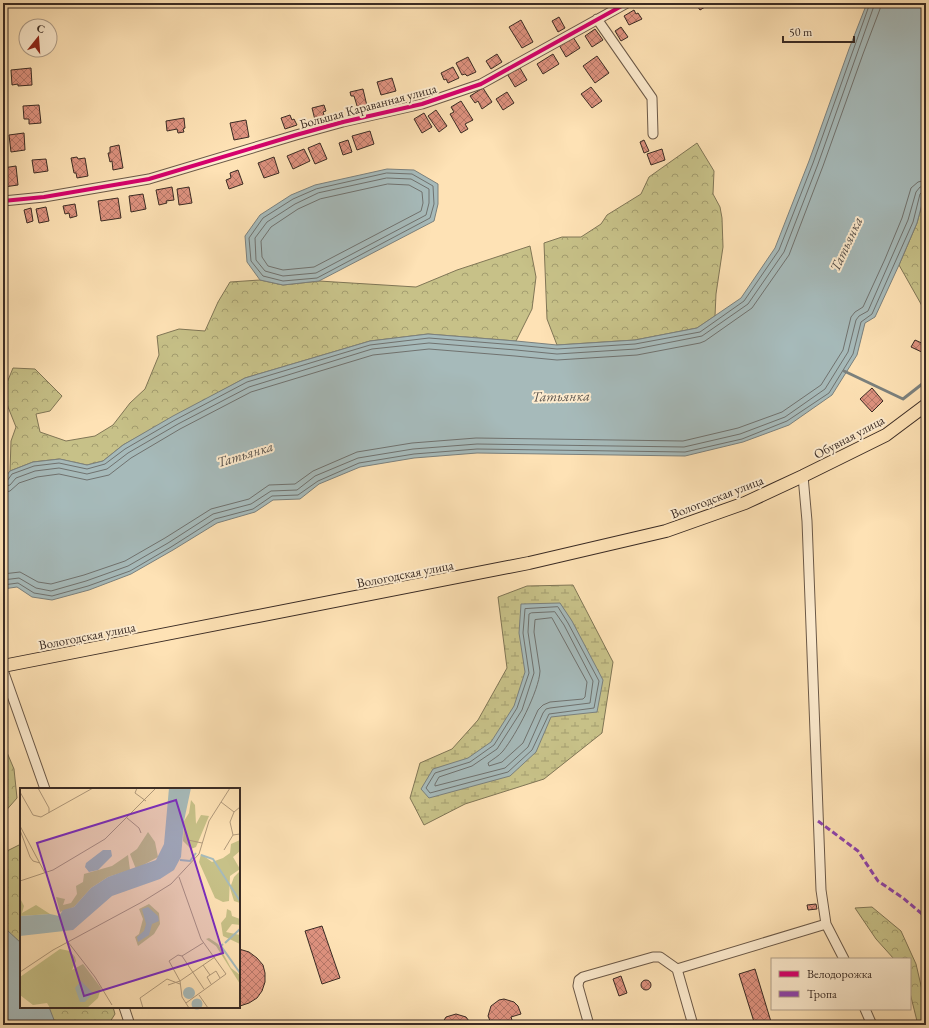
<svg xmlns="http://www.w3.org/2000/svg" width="929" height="1028" viewBox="0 0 929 1028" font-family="'EB Garamond',serif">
	<defs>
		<pattern id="forest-crowns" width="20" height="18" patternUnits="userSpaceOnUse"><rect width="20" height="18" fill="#c7c188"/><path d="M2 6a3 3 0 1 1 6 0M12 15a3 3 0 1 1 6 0" fill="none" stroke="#a39d6f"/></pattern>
		<pattern id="wetland-marsh" width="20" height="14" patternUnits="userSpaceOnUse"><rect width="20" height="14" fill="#c7c188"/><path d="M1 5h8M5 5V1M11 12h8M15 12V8" fill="none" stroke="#a39d6f"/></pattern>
		<pattern id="building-cross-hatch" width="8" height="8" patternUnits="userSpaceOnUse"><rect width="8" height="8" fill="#de927f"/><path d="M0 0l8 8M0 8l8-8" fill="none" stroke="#b57768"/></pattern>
	</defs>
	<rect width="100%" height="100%" fill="#fee2b5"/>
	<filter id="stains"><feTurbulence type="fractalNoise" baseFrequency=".005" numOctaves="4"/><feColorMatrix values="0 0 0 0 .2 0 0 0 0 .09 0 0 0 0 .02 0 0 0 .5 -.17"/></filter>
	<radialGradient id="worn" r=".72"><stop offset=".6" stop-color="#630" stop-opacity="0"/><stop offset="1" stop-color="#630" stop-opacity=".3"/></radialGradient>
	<!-- forest -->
	<path fill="url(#forest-crowns)" stroke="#807656" d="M697 143 714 171 713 194 720 207 722 218 723 247 716 294 715 316 697 328 635 340 557 345 547 319 544 243 562 237H581L601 224 607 215 641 194 649 177Z
		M926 189V317L921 304 899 265 917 223Z
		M530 246 536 277 532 309 516 341 428 334 370 341 245 378 123 445 103 461 87 465 59 459 33 462 10 471 11 441 16 427 8 407 4 390 13 368 35 369 62 396 50 411 36 414 40 432 66 441 95 436 113 425 130 403 145 389 159 355 157 336 179 329 205 331 218 302 230 282 260 280 283 285 319 281 416 287 457 270Z
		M3 743 14 769 17 798 3 814Z
		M21 844V1007H113L115 1014 108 1025H3V853Z
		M872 907 901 931 916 964 926 1007V1025H918L910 993V959H894L876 939 855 908Z"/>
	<!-- wetland -->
	<path fill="url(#wetland-marsh)" stroke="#807656" d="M573 585 613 662 602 733 544 779 465 804 424 825 410 798 420 763 452 749 478 720 507 668 498 597 527 586Z"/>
	<!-- water -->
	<path fill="#a6baba" stroke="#7b817e" d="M867 3H926V189L917 223 899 265 875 317 865 323 857 355 832 395 789 425 743 442 685 456 477 453 414 458 360 467 319 484 300 499 273 500 255 512 217 523 173 550 131 574 89 590 52 600 32 597 17 587 3 589V480L10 471 33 462 60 459 87 465 103 461 123 445 173 416 245 378 370 341 428 334 516 341 557 345 635 340 697 328 741 298 775 248 809 161 849 49Z
		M387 169 414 170 438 184V204L434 221 319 281 283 285 260 280 247 262 245 236 260 215 291 195 315 185Z
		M560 603 572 621 603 680 597 712 551 717 536 752 510 776 429 798 421 789 433 769 468 758 491 742 514 706 525 672 519 633 521 604Z
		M7 930 21 943V1007H49L56 1025H3V932Z"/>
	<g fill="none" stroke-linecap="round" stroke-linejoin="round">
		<!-- shore -->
		<path stroke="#70726f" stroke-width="1" d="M387 173 412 174 433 186 434 204 430 218 317 278 283 281 263 276 251 261 249 238 263 218 293 199 316 189Z
			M387 178 411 179 429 189V203L426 215 316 273 283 276 265 271 256 260 255 238 267 222 295 204 318 193Z
			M388 184 409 185 422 192 423 203 421 211 314 267 283 270 268 266 262 257 261 241 271 227 298 209 320 199Z
			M3 482 7 481 12 474 34 466 59 463 87 469 105 464 125 449 175 420 247 382 370 345 429 338 516 345 557 349 635 344 700 332 744 301 779 250 813 163 870 3
			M3 487 10 485 16 478 35 471 59 468 87 474 107 469 128 453 178 424 249 387 372 349 429 343 516 350 557 354 636 349 702 336 748 304 784 252 818 164 875 3
			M3 493 10 491 19 483 37 477 59 474 87 480 109 475 131 458 180 429 251 392 373 355 429 349 515 356 557 360 637 355 700 343 705 341 752 308 789 255 823 166 863 54 880 9 881 3
			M3 574 20 572 38 582 51 584 84 575 125 561 165 538 211 509 249 499 269 485 295 484 313 471 357 452 412 443 476 438 683 441 738 428 782 412 821 385 843 350 851 317 855 312 863 307 885 259 902 218 911 188 918 182 926 180
			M3 580 19 578 36 588 51 591 86 581 128 566 168 543 213 514 251 504 271 491 297 490 315 476 358 458 413 449 477 444 684 447 740 434 785 417 825 389 848 352 856 320 859 316 868 311 908 220 916 192 920 187 926 186
			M3 585 18 583 34 593 52 596 88 586 130 571 171 547 215 519 253 509 272 496 298 495 318 481 359 463 414 454 477 449 685 452 742 439 787 421 829 393 853 354 861 322 872 314 913 222 920 194 923 191H926
			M558 607 568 623 599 681 594 708 549 714 532 750 508 772 430 793 426 788 435 773 470 762 494 745 517 708 529 673 523 633 525 609Z
			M555 612 564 625 593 681 590 703 550 708 546 709 543 713 528 747 505 768 435 786V784L439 777 472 766 497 749 522 710 534 673 528 632 529 614 531 613Z
			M552 618 587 682 585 697 583 699 550 702 543 705 538 710 523 743 502 762 489 766 488 763C493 759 499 756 503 751 516 735 539 691 540 671L534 632 535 620Z"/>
		<!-- stream -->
		<path stroke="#7b817e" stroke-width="3" d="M844 371 903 399 926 381"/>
	</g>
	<!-- building -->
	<path fill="url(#building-cross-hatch)" stroke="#3a2b24" d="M572 3H582L574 7Z
		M695 3H710V4L700 10Z
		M634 10 636 14 638 13 642 19 629 25 624 16Z
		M559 17 565 28 558 32 552 21Z
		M521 20 533 42 522 48 509 27Z
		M621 27 628 37 621 41 615 31Z
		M595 29 603 40 592 47 585 36Z
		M573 37 580 48 566 57 559 45Z
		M497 54 502 62 491 69 486 61Z
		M553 54 559 64 543 74 537 64Z
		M597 56 609 73 595 83 583 66Z
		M468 57 476 72 467 76 465 74 462 75 456 63Z
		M453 67 459 78 448 83 446 79 444 80 441 73Z
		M31 68 32 85 18 86V84L12 85 11 70Z
		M514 68 515 71 520 68 527 80 515 87 506 72Z
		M392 78 396 91 381 95 377 82Z
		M591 87 602 101 592 108 581 94Z
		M483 88 492 102 482 109 478 101 475 103 470 96Z
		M363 89 367 106 358 109 354 96H351L350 92Z
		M507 92 514 103 503 110 496 99Z
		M461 101 473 120 465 124 468 129 461 133 450 114 454 112 451 107Z
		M39 105 41 123 29 124V119H24L23 106Z
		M324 105 326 111 323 112 325 118 315 120 312 108Z
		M436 110 447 126 439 132 428 116Z
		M424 113 432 127 422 133 414 119Z
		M290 115 292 120 294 119 297 125 285 129 281 118Z
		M184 118 185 128 183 129 184 132 178 133 177 129 167 131 166 121Z
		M246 120 249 137 234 140 230 123Z
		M370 131 374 144 357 150 352 136Z
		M24 133 25 150 11 152 9 135Z
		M348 140 352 152 343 155 339 143Z
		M644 140 649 151 644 153 640 142Z
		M320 143 327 159 315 164 308 148Z
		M119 145 123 168 113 170 112 161 110 162 108 153H110V147Z
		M304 149 310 161 293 169 287 156Z
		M662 149 665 160 651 165 647 154Z
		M77 157 78 159 85 158 88 176 77 178 76 173H74L71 158Z
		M274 157 279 173 264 178 258 163Z
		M46 159 48 171 34 173 32 160Z
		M16 166 18 185 4 187 3 168Z
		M238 170 243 184 229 189 226 180 231 178 230 173Z
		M172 187 174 200 166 201 167 203 159 205 156 190Z
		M189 187 192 203 179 205 177 189Z
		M143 194 146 209 131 212 129 196Z
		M118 198 121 218 101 221 98 201Z
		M75 204 77 216 70 218 69 213 65 214 63 206Z
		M46 207 49 221 39 223 36 209Z
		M31 208 33 221 27 223 24 210Z
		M915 340 926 345V354L911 347Z
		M872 388 883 401 872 412 860 399Z
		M816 904 817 909 808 910 807 905Z
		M322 926 340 978 322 984 305 931Z
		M239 949 249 952 257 958 263 965 265 973V982L262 991 257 998 249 1003 240 1006H239Z
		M755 969 772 1025H755L739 974Z
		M621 976 627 993 619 996 613 979Z
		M641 985a5 5 0 1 1 10 0a5 5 0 1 1-10 0Z
		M504 999 514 1002 518 1006 521 1014 511 1017 513 1023 507 1025H501L499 1021 491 1023 488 1016 491 1006 499 1000Z
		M456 1014 466 1017 472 1025H441L446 1017Z"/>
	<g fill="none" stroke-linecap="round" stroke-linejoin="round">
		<!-- minor casing -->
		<g stroke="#6b5948" stroke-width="11">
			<path id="minor" d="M597 19 652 98 653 134
				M3 201 44 197 149 179 296 135 343 122 422 104 481 84 627 3
				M803 476 807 521 821 890 826 924 844 959
				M3 670 45 789
				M677 969 693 1025
				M124 1007 130 1025
				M865 1009 872 1025
				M589 1025 578 986 579 980 583 977 653 957H660L677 969 826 924"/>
		</g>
		<!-- major casing -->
		<g stroke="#3a2b24" stroke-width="14">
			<path id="major" d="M3 666 529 563 666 531 745 503 803 476 886 435 926 405"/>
		</g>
		<!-- minor -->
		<use href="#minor" stroke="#feeccf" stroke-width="9"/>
		<!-- major -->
		<use href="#major" stroke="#fee2b5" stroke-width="12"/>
		<!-- quiet -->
		<path stroke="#8e44ad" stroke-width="3" stroke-dasharray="6 3" stroke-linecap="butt" d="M818 821 858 851 878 881 903 898 921 913 926 919"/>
		<!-- cycleway casing -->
		<g stroke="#feeccf" stroke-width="6">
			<path id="cycleway" d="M3 201 44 197 149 179 296 135 343 122 422 104 481 84 627 3"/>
		</g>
		<!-- cycleway -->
		<use href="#cycleway" stroke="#d6006c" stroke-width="4"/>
	</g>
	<g text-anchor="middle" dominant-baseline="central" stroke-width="4" stroke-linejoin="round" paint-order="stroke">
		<!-- street labels -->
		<g font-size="13" fill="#3a2b24" stroke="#feeccf">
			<text transform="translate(368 106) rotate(-15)">Большая Караванная улица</text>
			<text transform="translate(849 437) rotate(-28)">Обувная улица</text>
			<text transform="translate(717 497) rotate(-21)">Вологодская улица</text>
			<text transform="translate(405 574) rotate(-11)">Вологодская улица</text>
			<text transform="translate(87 636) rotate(-11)">Вологодская улица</text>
		</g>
		<!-- water labels -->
		<g font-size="14" font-style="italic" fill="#554f4a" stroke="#feeccf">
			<text transform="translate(846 244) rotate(-65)">Татьянка</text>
			<text transform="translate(561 396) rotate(-1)">Татьянка</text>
			<text transform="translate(245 454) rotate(-17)">Татьянка</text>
		</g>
	</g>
	<!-- overview -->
	<g transform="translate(20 788)">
		<rect width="220" height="220" fill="#fee2b5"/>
		<path d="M220 52V63L213 69 220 81 210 88 209 113 203 114 195 110 179 74 181 66 192 74 203 70 210 65 211 56Z" fill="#c7c188"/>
		<path d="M171 12 175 17 176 36 181 27 189 28 176 59 171 61 163 53 164 33 169 25ZM128 44 135 54 138 69 116 81 110 66 117 61ZM108 67 110 82 88 89 71 100 54 119 40 124 36 109 45 111 43 117 51 115 57 106 56 98 63 94 64 86 92 78ZM0 110 4 118 2 125 16 117 30 126 0 128ZM207 121 211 123 212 128 220 131V137L212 136 206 144 220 147V156L203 148 201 135 206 129ZM189 150 198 156 211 180 220 187V196L196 158 186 151ZM40 161 50 163 55 169 56 173 52 182 63 176 81 200 78 210 67 220H30L27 215 13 217 0 207V189Z" fill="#c7c188"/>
		<path d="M220 83V115L214 113 210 100 214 89ZM129 116 139 125 140 136 134 146 118 158 115 149 119 146 123 131 119 121Z" fill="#c7c188"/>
		<path d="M149 0H171L164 33 161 69 154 82 140 91 92 108 53 142 0 148V128L30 126 39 128 43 122 54 119 71 100 88 89 136 72 144 56ZM83 62H91L92 68 78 82 69 84 65 79 66 75ZM128 119 138 128 139 133 132 136 129 147 118 154 117 149 124 143 126 136 122 121ZM61 193 73 205 65 214H60L55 200ZM163 205a6 6 0 1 1 12 0a6 6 0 1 1-12 0ZM171.5 216a5.5 5.5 0 1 1 11 0a5.5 5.5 0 1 1-11 0Z" fill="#a6baba"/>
		<path fill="none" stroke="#a6baba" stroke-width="2" d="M181 67 193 71 220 113M160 72 170 73 176 65M205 155 220 141M203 156 201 158 220 185"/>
		<path fill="none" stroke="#b0997b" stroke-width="1" d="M18 0 29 20V25M117 0 115 5 126 13M0 4 13 27 21 29 73 0M201 14 214 24 220 19M107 30 119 40 121 45M0 38 25 85M0 42 10 69 13 73 20 75M213 47 210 34 214 24M168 52 182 55M204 62 213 47 220 46M159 89 181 151 206 186 166 215M0 93 33 82 85 51 136 0M48 154 75 189 92 217M162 168 184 201M183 177 190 187M0 184 33 162 122 114 151 96 179 66 189 33 210 0M191 196 187 189 196 183 200 190M148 197 160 193 149 173 158 167 162 168 183 155M179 207 188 220M123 220 120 210 147 191 160 196M169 220 162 209 160 193 195 169"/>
		<path fill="#7b2cbf" fill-opacity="0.15" stroke="#7b2cbf" stroke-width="2" d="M156 12 203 165 64 208 17 55Z"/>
		<rect width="220" height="220" fill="none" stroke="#3a2b24" stroke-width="2"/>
	</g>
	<!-- margin -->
	<rect width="929" height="1028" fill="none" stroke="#fee2b5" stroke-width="16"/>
	<rect x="4" y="4" width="921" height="1020" fill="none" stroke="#3a2b24" stroke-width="2"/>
	<rect x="8" y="8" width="913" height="1012" fill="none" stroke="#3a2b24"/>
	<!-- legend -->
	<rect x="771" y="958" width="140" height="52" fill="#feeccf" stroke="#b09f8b"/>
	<rect x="779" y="971" width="20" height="6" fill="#d6006c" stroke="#b09f8b"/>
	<text x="807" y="978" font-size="12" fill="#3a2b24">Велодорожка</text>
	<rect x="779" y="991" width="20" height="6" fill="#8e44ad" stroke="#b09f8b"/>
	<text x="807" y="998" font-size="12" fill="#3a2b24">Тропа</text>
	<!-- north arrow -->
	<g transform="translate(38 38) rotate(17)"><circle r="19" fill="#feeccf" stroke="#b09f8b"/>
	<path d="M0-3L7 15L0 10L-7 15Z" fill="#8f2418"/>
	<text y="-6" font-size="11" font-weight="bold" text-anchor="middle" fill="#3a2b24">С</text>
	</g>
	<!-- scale -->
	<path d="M783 36v6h71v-6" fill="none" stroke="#3a2b24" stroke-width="2"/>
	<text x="789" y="36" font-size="12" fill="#3a2b24" stroke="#feeccf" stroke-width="3" paint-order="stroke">50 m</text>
	<rect width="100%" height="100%" filter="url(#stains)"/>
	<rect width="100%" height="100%" fill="url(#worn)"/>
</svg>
